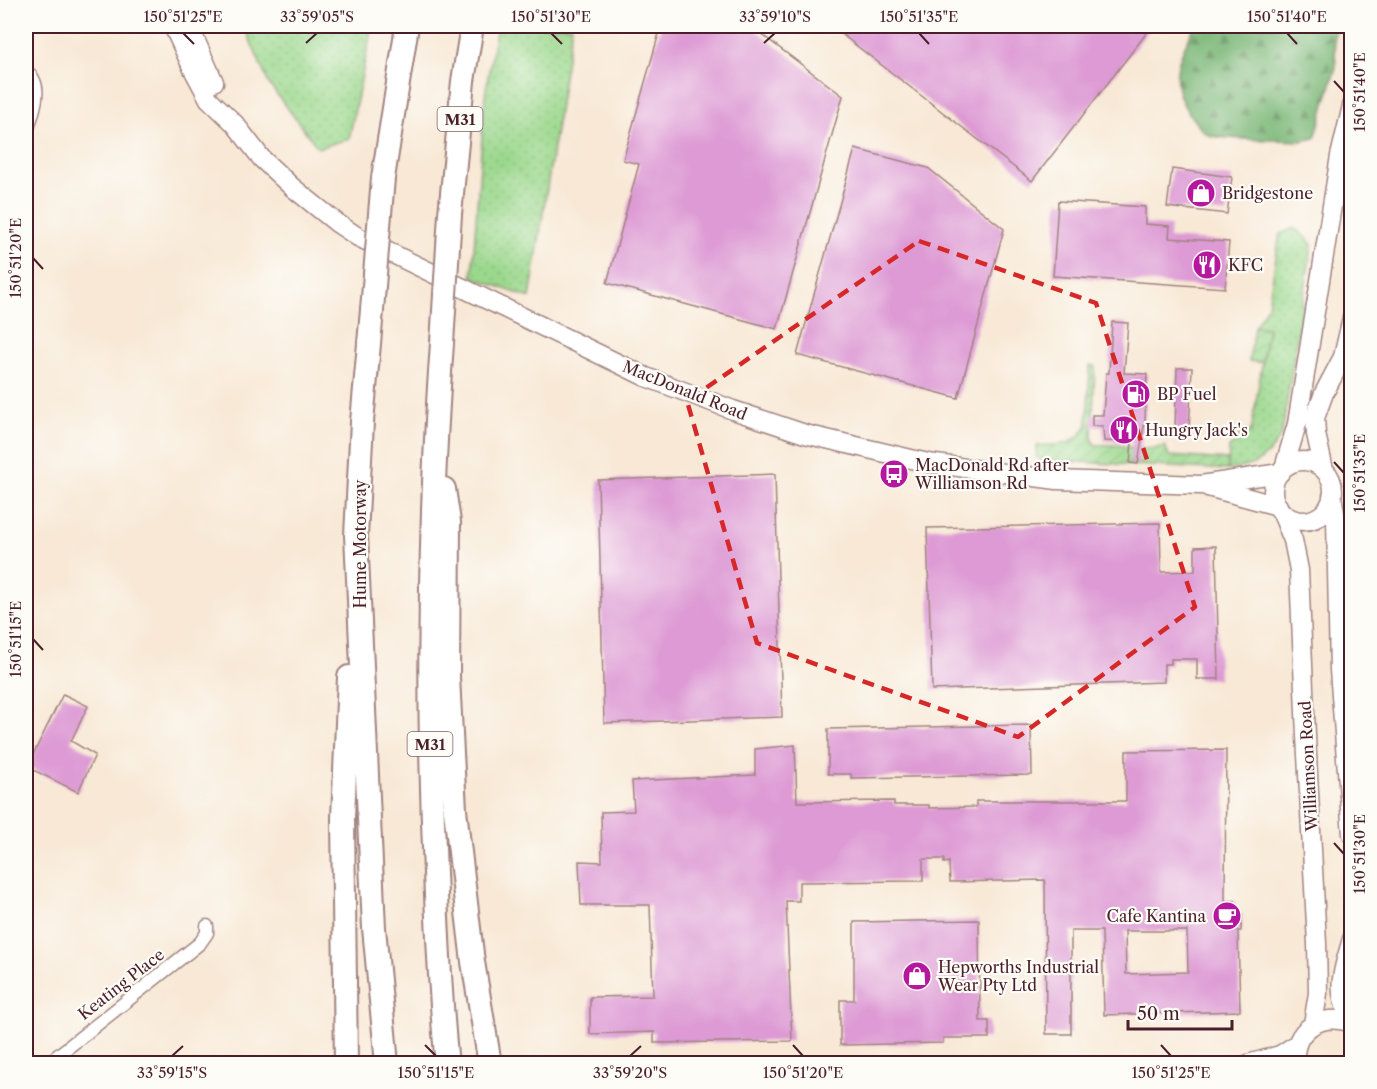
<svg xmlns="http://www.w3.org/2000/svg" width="1377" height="1089" viewBox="0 0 1377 1089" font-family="'Libre Caslon Text',serif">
	<defs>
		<pattern id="grass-dots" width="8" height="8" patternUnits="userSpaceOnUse" patternTransform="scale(1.5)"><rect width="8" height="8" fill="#9bd88d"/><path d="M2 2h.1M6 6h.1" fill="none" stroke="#87b97a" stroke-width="1.8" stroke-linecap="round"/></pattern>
		<pattern id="forest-firs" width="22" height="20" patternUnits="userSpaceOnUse" patternTransform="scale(1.5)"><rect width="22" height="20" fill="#7cb878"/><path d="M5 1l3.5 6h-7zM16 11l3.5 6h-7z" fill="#689563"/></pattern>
		<pattern id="garden-furrows" width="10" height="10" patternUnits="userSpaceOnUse" patternTransform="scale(1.5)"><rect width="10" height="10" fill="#9bd88d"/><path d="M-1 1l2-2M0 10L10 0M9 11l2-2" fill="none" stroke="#87b97a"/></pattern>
	</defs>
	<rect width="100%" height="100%" fill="#fdfcf7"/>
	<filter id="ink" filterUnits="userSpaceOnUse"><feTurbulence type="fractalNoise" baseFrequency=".0167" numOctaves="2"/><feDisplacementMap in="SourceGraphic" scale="12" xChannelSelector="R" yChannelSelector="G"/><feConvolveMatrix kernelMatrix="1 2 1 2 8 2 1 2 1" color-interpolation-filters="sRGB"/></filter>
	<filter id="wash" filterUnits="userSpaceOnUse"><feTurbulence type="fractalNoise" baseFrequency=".008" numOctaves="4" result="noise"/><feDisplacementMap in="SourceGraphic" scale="24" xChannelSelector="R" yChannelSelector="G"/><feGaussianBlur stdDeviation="1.35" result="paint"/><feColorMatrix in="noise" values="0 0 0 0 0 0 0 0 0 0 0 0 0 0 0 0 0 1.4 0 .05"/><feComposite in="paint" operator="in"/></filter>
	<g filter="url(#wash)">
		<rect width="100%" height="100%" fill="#f8e8d5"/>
		<!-- grass -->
		<path fill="url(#grass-dots)" stroke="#727c5c" stroke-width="1.5" d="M244 26H372L349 139 318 148 269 84Z
			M497 26H572L530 298 472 277 485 95Z
			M1294 228 1306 237 1312 245 1282 433C1270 457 1255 468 1228 470L1229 447 1239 440 1240 431 1251 432 1268 328 1254 327 1268 305 1280 234Z"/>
		<!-- forest -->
		<path fill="url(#forest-firs)" stroke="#636c52" stroke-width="1.5" d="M1195 26H1338L1334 36 1336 67 1315 138 1301 141C1286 140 1219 140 1209 135 1201 131 1196 123 1190 115 1166 81 1178 59 1195 26Z"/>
		<!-- garden -->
		<path fill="url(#garden-furrows)" stroke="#727c5c" stroke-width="1.5" d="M1254 327 1268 328 1262 363 1249 361Z
			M1090 366H1095L1092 438 1094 444C1100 446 1106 444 1113 445 1132 446 1146 452 1165 446L1169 456 1228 460V470L1041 460 1037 457V446C1061 443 1073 449 1087 425Z"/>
		<g id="blocks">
			<!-- building -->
			<path fill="#dd9ad4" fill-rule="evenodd" d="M661 26H738L757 31 843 96 777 329 607 283 639 164 623 160Z
				M831 26H1152L1032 181Z
				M855 149 928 168 1004 229 958 398 797 355Z
				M1172 169 1232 177 1227 214 1167 207Z
				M1058 201 1145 207V224L1170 226 1169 238 1229 242 1225 288 1053 276Z
				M1112 322 1128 323 1124 373 1147 374 1145 420 1138 464 1130 463 1132 442 1104 441 1103 426H1092V415H1103L1106 373H1109Z
				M1177 368H1192L1189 431 1175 430Z
				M775 474 782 717 604 723 598 480Z
				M1160 523 1161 572 1195 571V547L1216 546 1219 679H1197V659H1171V664H1164V682L932 690 927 528Z
				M63 694 88 706 71 741 95 755 78 792 27 767Z
				M1031 725 1032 775 851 778V774H828V729Z
				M795 745 797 802 894 801V805H929V808L976 807V801H1126V751L1226 750 1225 901H1235V914H1242L1241 931H1238L1240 1011 1104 1015 1102 931H1071V1034H1046L1045 880 950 882 949 862 944 863V859H923V881L799 882V901H786L792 1041 654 1043V1032L590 1034V997L653 996 650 905H581L579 861 602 862 601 812 634 811 632 781 755 775V749ZM1125 931H1187L1188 972 1126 974Z
				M979 920 980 1021H989V1038H943V1043L840 1045V1000H854V922Z"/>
		</g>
	</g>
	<g filter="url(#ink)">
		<use href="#blocks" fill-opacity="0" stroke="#a18480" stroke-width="1.5"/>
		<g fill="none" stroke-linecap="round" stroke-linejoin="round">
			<!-- street casing -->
			<g stroke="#a18480" stroke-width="15">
				<path id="street" d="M26 71C46 86 32 114 26 134
					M47 1064 200 943 207 933V926"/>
			</g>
			<!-- secondary casing -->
			<g stroke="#a18480" stroke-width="21">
				<path id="secondary" d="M173 26 193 69 209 99 235 124 262 159 292 187 337 223 358 237 646 377 733 410 805 434 928 463 1057 480 1201 485 1280 473
					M189 26 214 82
					M1273 491a30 30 0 1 1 60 0a30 30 0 1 1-60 0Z
					M1284 468 1297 424 1340 156 1352 106
					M1324 470 1316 434 1315 418 1324 393 1343 357 1352 318
					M1208 487 1278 506
					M1332 496 1336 518 1339 670 1352 834
					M1281 511 1293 540 1299 570 1306 736 1317 944 1318 993 1313 1024
					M1351 1022C1335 987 1342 974 1352 939
					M1248 1064 1280 1055 1297 1044
					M1295 1064C1292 1029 1321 1012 1352 1023"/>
			</g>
			<!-- highway casing -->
			<g stroke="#a18480" stroke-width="26">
				<path id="highway" d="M383 178 407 26
					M450 214 463 81 472 26
					M372 310 362 422 356 535 374 928 387 1064
					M442 343C429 520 427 697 435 873 438 937 440 1000 447 1064
					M444 489 449 522 448 677 455 810 473 962 490 1064
					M346 1064 343 818 349 677"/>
			</g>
			<!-- street -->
			<use href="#street" stroke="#fff" stroke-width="12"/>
			<!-- secondary -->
			<use href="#secondary" stroke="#fff" stroke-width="18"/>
			<!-- highway -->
			<use href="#highway" stroke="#fff" stroke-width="22"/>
			<!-- highway-bridge casing -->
			<g stroke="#a18480" stroke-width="26" stroke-linecap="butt">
				<path id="highway-bridge" d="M372 310 383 178
					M442 343 450 214"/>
			</g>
			<!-- highway-bridge -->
			<use href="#highway-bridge" stroke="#fff" stroke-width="22"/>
		</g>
	</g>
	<!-- marked area -->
	<path fill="none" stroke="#d62828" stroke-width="4.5" stroke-dasharray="12 8" stroke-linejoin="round" d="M919 241 1096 303 1195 607 1018 737 757 643 687 401Z"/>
	<!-- ticks -->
	<path fill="none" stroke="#4a1f2b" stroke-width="2" d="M183 33 194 44M551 33 562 44M919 33 929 44M1287 33 1297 44M306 43 317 33M764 43 775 33M1334 81 1344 92M33 258 43 269M1334 462 1344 473M33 639 43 650M1334 843 1344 854M425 1045 436 1056M793 1045 803 1056M1161 1045 1171 1056M172 1056 183 1046M630 1056 641 1046"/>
	<!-- icons -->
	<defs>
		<g id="shop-disc" transform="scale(1.5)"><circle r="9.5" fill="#b5179e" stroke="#fdfcf7"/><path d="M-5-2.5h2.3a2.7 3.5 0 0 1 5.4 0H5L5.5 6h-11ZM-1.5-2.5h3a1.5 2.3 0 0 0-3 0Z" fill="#fff"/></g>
		<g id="restaurant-disc" transform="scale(1.5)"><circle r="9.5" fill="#b5179e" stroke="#fdfcf7"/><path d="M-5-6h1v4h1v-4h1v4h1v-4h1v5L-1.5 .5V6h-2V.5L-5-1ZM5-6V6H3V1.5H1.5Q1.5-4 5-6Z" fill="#fff"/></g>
		<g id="fuel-disc" transform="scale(1.5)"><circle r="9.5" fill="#b5179e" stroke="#fdfcf7"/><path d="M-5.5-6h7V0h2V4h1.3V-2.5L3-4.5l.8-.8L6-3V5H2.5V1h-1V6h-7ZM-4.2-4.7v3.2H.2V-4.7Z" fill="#fff"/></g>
		<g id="bus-disc" transform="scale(1.5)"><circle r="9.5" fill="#b5179e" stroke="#fdfcf7"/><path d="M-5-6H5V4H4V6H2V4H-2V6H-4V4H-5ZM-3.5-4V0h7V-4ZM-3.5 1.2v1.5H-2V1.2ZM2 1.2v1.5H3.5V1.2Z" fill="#fff"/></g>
		<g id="cafe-disc" transform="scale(1.5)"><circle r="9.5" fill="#b5179e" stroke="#fdfcf7"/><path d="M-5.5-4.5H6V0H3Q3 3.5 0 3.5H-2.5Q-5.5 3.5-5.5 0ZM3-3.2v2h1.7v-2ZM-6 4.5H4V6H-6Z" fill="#fff"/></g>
	</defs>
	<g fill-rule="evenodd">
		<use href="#shop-disc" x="1201" y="193"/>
		<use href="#restaurant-disc" x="1207" y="265"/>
		<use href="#fuel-disc" x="1136" y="394"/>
		<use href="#restaurant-disc" x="1124" y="430"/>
		<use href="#bus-disc" x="894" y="474"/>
		<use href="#cafe-disc" x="1227" y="916"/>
		<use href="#shop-disc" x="917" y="976"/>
	</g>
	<g text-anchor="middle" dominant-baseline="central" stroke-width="4.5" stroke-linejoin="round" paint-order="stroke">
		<!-- shield labels -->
		<g fill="#fdfcf7" stroke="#806168" stroke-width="1.5">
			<rect x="437.5" y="107" width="45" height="24" rx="4.5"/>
			<rect x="407.5" y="732" width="45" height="24" rx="4.5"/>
		</g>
		<g font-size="15" font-weight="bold" fill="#4a1f2b">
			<text x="460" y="119">M31</text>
			<text x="430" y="744">M31</text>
		</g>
		<!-- poi labels -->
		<g font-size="16" fill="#4a1f2b" stroke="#fdfcf7" text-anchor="start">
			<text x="1222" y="193">Bridgestone</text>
			<text x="1228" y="265">KFC</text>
			<text x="1157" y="394">BP Fuel</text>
			<text x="1145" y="430">Hungry Jack's</text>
			<text x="915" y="465">MacDonald Rd after<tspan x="915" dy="18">Williamson Rd</tspan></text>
			<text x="1206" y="916" text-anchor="end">Cafe Kantina</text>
			<text x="938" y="967">Hepworths Industrial<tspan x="938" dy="18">Wear Pty Ltd</tspan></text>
		</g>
		<!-- street labels -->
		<g font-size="16" fill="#4a1f2b" stroke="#fdfcf7">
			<text transform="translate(685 390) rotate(22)">MacDonald Road</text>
			<text transform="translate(360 544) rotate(-90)">Hume Motorway</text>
			<text transform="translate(1308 766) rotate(-93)">Williamson Road</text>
			<text transform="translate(121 984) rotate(-38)">Keating Place</text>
		</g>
	</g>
	<!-- margin -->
	<rect width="1377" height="1089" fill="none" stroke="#fdfcf7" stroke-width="66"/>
	<!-- scale -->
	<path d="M1128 1020v9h104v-9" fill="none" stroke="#4a1f2b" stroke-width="3"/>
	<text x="1137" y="1020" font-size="18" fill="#4a1f2b" stroke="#fdfcf7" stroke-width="4.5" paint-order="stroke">50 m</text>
	<rect x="33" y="33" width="1311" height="1023" fill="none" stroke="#4a1f2b" stroke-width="2"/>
	<g font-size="15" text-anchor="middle" fill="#4a1f2b">
		<text x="183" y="22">150°51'25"E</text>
		<text x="317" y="22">33°59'05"S</text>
		<text x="551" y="22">150°51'30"E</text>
		<text x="775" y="22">33°59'10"S</text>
		<text x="919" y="22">150°51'35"E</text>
		<text x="1287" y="22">150°51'40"E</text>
		<text transform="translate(1360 92) rotate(-90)" y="5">150°51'40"E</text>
		<text transform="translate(16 258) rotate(-90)" y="5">150°51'20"E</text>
		<text transform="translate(1360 473) rotate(-90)" y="5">150°51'35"E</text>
		<text transform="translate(16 639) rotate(-90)" y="5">150°51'15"E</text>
		<text transform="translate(1360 854) rotate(-90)" y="5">150°51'30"E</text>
		<text x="172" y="1078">33°59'15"S</text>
		<text x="436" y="1078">150°51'15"E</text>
		<text x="630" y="1078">33°59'20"S</text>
		<text x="803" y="1078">150°51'20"E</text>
		<text x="1171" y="1078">150°51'25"E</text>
	</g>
</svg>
